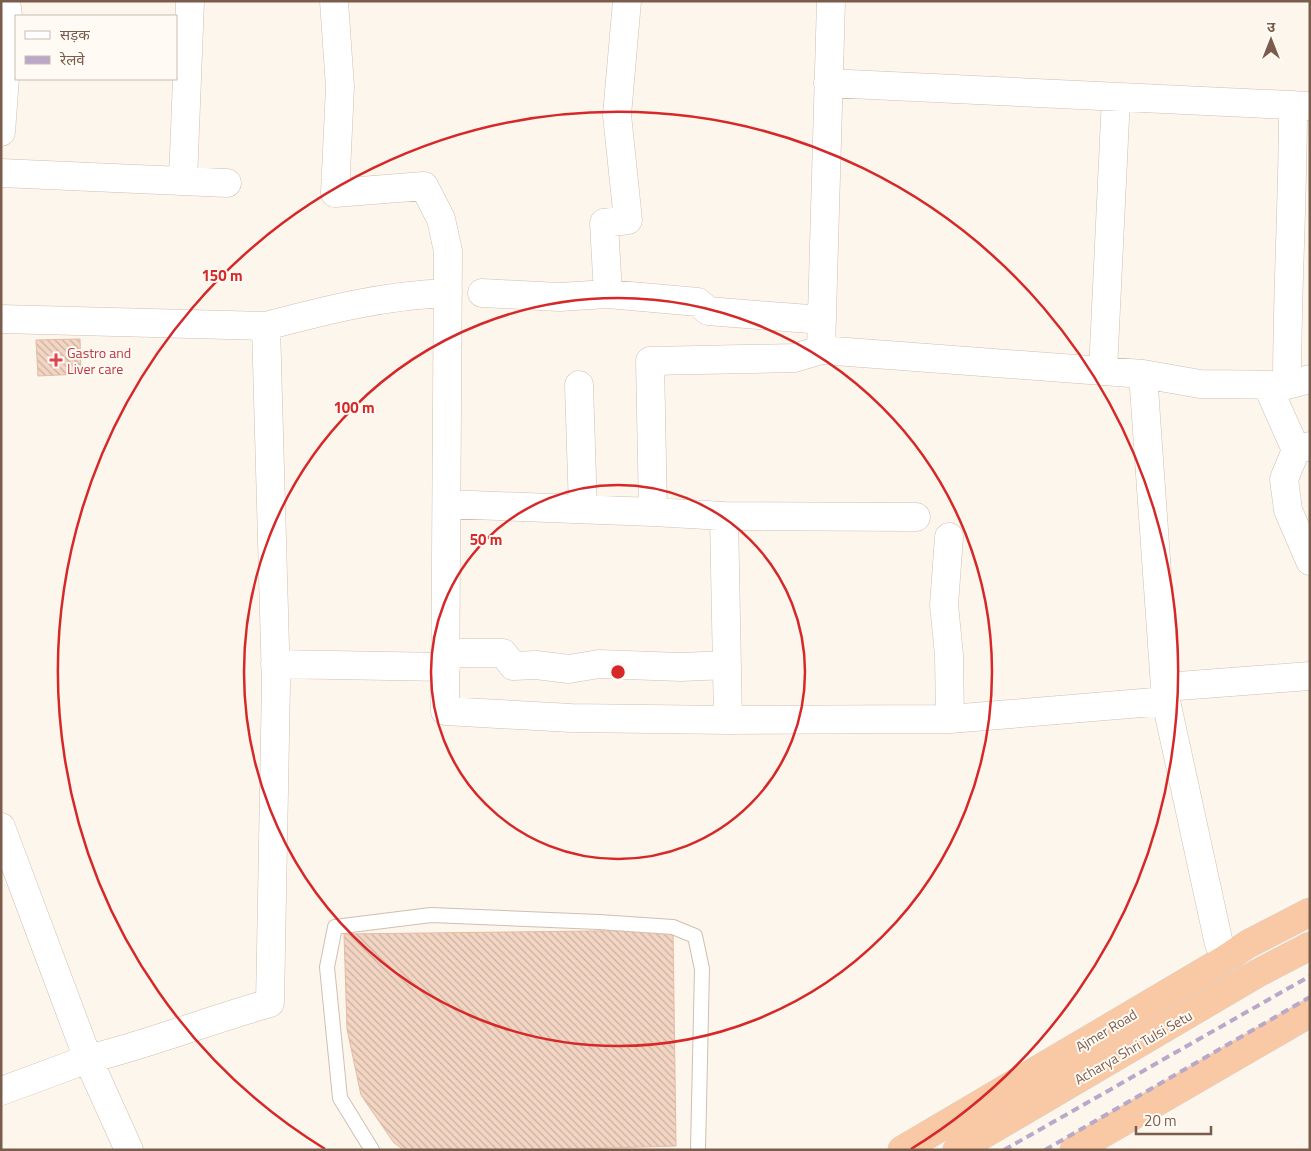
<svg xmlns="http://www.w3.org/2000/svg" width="1311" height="1151" viewBox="0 0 1311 1151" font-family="'Titillium Web','Noto Sans Devanagari',sans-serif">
	<defs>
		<pattern id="building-back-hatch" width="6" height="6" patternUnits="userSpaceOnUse" patternTransform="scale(1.25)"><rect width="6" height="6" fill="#f3d5c3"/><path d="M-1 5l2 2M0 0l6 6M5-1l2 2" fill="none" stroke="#cab0a1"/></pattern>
	</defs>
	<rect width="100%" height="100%" fill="#fdf6ec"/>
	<!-- building -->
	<path fill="url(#building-back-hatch)" stroke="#e6bba3" d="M80 339 81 374 38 376 36 340Z
		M673 930 676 1146 543 1150H404L394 1143 361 1095 347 1029 344 934Z"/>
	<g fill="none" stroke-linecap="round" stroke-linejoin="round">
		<!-- service casing -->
		<g stroke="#d1beb0" stroke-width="16">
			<path id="service" d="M372 1150 340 1098 327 967 335 927 431 915 599 922 673 927 695 936 702 969 698 1150"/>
		</g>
		<!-- minor casing -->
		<g stroke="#d1beb0" stroke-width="29">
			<path id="minor" d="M334 1 340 87 335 193 424 186 441 219 448 251 445 711 571 718 728 720 950 719 1166 701
				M627 1 617 115 628 220 604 223 608 294 698 302 708 311 822 320
				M831 1 821 350 1143 374 1166 701 1219 944 1227 958
				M828 83 1310 106
				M1 132 9 23 6 1
				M1 173 227 183
				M183 181 190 1
				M482 293 559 297 608 294
				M1 319 266 326 276 683 270 1003C209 1020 150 1044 88 1059L129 1150
				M266 326C326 310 386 295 448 293
				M1103 371 1116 97
				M1143 374 1200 384 1287 385C1287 291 1293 198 1293 105
				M579 385 583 509
				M1267 385 1296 450
				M1287 385 1310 379
				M1310 446 1296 450 1284 479 1288 510 1310 561
				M447 504 653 512
				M724 516 916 517
				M949 537 944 605 949 655 950 719
				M446 656 462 653H503L513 666 536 665 569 669 599 664 681 667 727 665
				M275 664 446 667
				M1165 687 1310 676
				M728 720 724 516 653 512 650 361 794 358 821 350
				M1 827 88 1059 1 1091"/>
		</g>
		<!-- trunk casing -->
		<g stroke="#dad1cd" stroke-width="29">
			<path id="trunk" d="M902 1150 1227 958 1248 944 1310 912
				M957 1150 1258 973 1310 946
				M1074 1150 1310 1013"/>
		</g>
		<!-- service -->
		<use href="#service" stroke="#fff" stroke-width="14"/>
		<!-- minor -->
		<use href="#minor" stroke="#fff" stroke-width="28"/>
		<!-- trunk -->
		<use href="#trunk" stroke="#f9c8a4" stroke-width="28"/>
		<!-- rail -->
		<path stroke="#b9a8c9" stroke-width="4" stroke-dasharray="8 5" stroke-linecap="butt" d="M1004 1150 1310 976
			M1045 1150 1310 997"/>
	</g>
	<!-- distance rings -->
	<g fill="none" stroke="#d62828" stroke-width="2.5">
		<circle cx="618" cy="672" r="187"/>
		<circle cx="618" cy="672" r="374"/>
		<path d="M325 1149A560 560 0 1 1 911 1149"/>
	</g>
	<!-- markers -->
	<path fill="#e0444e" stroke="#fffaf3" stroke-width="2" d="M53.5 352.5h5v5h5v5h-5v5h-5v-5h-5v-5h5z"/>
	<g text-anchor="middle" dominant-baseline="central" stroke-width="4" stroke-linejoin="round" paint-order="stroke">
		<!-- health labels -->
		<g font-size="14" fill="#be3a42" stroke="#fffaf3" text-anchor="start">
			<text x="67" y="352">Gastro and<tspan x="67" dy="16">Liver care</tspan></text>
		</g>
		<!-- street labels -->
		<g font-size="14" fill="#7a5c4d" stroke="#fffaf3">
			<text transform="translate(1106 1030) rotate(-31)">Ajmer Road</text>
			<text transform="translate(1133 1047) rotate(-30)">Acharya Shri Tulsi Setu</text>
		</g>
	</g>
	<circle cx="618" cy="672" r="8" fill="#d62828" stroke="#fffaf3" stroke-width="2.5"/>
	<g font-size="15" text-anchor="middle" font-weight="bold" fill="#d62828" stroke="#fffaf3" stroke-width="4" stroke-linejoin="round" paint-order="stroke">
		<text x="222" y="281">150 m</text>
		<text x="354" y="413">100 m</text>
		<text x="486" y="545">50 m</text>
	</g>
	<!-- border -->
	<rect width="1311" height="1151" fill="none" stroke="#7a5c4d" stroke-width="5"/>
	<!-- legend -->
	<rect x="15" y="15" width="162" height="65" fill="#fffaf3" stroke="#cabbb1"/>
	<rect x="25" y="31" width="25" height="8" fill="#ffffff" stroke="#cabbb1"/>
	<text x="60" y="40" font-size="15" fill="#7a5c4d">सड़क</text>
	<rect x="25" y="56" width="25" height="8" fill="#b9a8c9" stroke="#cabbb1"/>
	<text x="60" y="65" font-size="15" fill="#7a5c4d">रेलवे</text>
	<!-- north arrow -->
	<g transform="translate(1271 40)" stroke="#fffaf3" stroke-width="4" paint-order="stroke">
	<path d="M0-4L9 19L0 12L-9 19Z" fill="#7a5c4d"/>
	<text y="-8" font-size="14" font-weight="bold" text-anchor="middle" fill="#7a5c4d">उ</text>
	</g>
	<!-- scale -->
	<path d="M1136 1126v8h75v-8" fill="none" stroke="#7a5c4d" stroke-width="2.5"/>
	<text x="1144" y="1126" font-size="15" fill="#7a5c4d" stroke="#fffaf3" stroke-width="4" paint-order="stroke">20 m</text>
</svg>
